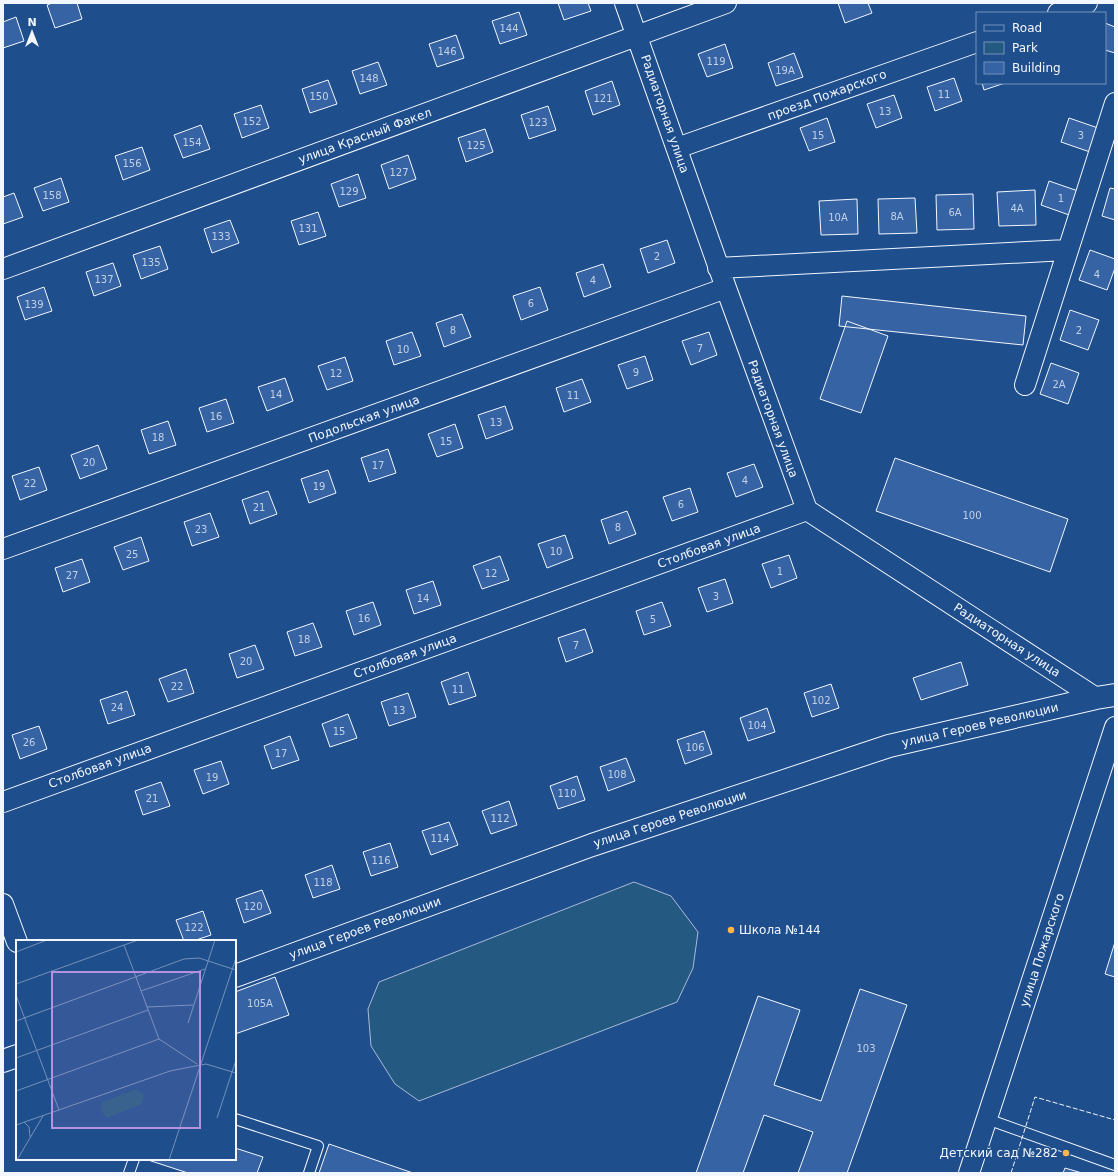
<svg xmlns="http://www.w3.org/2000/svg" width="1118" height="1176" viewBox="0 0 1118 1176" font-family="'DejaVu Sans',sans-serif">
	<rect width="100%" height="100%" fill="#1f4e8c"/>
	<!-- green -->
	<path fill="#245a82" stroke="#a8bbd7" d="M634 882 671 896 698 932 693 968 677 1002 419 1101 395 1084 371 1046 368 1009 379 982Z"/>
	<!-- building -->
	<path fill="#3563a3" stroke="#f2f6ff" d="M52 3H77L82 19 55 28 47 5Z
		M558 3H588L591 11 564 20Z
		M838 3H868L872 13 845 23Z
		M519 12 527 35 500 44 492 21Z
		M16 17 24 41 3 48V22Z
		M1105 23 1115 27V53L1105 50Z
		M456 35 464 58 437 67 429 44Z
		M725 44 733 68 707 77 698 54Z
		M794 53 803 77 776 86 768 63Z
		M378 62 387 85 360 94 352 71Z
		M954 78 962 101 935 111 927 87Z
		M328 80 337 104 310 113 302 89Z
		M612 81 620 105 593 115 585 91Z
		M982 83H1005L984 90Z
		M894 95 902 118 876 128 867 104Z
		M261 105 269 128 242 138 234 114Z
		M548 106 556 130 529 139 521 115Z
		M827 118 835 142 809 151 800 128Z
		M1069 118 1101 129 1093 153 1061 142Z
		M201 125 210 149 183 158 174 135Z
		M485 129 493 152 466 162 458 138Z
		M142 147 150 170 123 180 115 156Z
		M408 155 416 179 389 189 381 165Z
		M358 174 366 198 339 207 331 184Z
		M61 178 69 202 43 211 34 188Z
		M1049 181 1081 192 1072 216 1041 205Z
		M1110 188 1115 189V220L1102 216Z
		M1035 190 1036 225 999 226 997 192Z
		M14 193 23 217 3 224V197Z
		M973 194 974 229 937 230 936 195Z
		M915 198 917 233 879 234 878 199Z
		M857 199 858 234 821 235 819 201Z
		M318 212 326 236 299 245 291 221Z
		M230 220 239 243 212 253 204 229Z
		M667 240 675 263 648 273 640 249Z
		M160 246 168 269 141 279 133 255Z
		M1090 250 1115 259V268L1107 290 1079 280Z
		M113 263 121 286 94 296 86 272Z
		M603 264 611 287 584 297 576 273Z
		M44 287 52 311 25 320 17 297Z
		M540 287 548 310 521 320 513 296Z
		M842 296 1026 316 1023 345 839 326Z
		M1070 310 1099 320 1088 350 1060 340Z
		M462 314 471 337 444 347 436 323Z
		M847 321 888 336 861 413 820 399Z
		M412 332 421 356 394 365 386 341Z
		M709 332 717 355 691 365 682 341Z
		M645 356 653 380 627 389 618 365Z
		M345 357 353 381 327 390 318 366Z
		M1051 363 1079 373 1068 404 1040 394Z
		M285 378 293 401 267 411 258 387Z
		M582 379 591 402 564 412 556 388Z
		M226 399 234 423 207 432 199 408Z
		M505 406 513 429 486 439 478 415Z
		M168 421 176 445 149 454 141 430Z
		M455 424 463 448 437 457 428 434Z
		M98 445 107 469 80 479 71 455Z
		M388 449 396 473 369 482 361 458Z
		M895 458 1068 519 1050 572 876 511Z
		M754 464 763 487 736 497 727 473Z
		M39 467 47 490 20 500 12 476Z
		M328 470 336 493 309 503 301 479Z
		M690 488 698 512 672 521 663 497Z
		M268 491 277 514 250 524 242 500Z
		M627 511 636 534 609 544 601 520Z
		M210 513 219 537 192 546 184 522Z
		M565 535 573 558 547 568 538 544Z
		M141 537 149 561 123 570 114 547Z
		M789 555 797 578 771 588 762 564Z
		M500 556 509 580 482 589 473 566Z
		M82 559 90 582 63 592 55 568Z
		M725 579 733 603 707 612 698 588Z
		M433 581 441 605 414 614 406 590Z
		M373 602 381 625 354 635 346 611Z
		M662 602 671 626 644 635 636 611Z
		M313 623 322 647 295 656 287 632Z
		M585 629 593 652 566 662 558 638Z
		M255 645 264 669 237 678 229 654Z
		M961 662 968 685 921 700 913 678Z
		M186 669 194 693 168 702 159 679Z
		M468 672 476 696 449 705 441 682Z
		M831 684 839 708 812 717 804 693Z
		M127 691 135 715 108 724 100 700Z
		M408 693 416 717 389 726 381 702Z
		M767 708 775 732 748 741 740 718Z
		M348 714 357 738 330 747 322 724Z
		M39 726 47 749 20 759 12 735Z
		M704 731 712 754 685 764 677 740Z
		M290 736 299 760 272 769 264 746Z
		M626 758 635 781 608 791 600 767Z
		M221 761 229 784 203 794 194 770Z
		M577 776 585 800 558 809 550 786Z
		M161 782 170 806 143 815 135 791Z
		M509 801 517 825 491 834 482 811Z
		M449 822 458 845 431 855 422 831Z
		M390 843 398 867 371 876 363 852Z
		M332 865 340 889 313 898 305 875Z
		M262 890 271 913 244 923 236 899Z
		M203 911 211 935 193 941H184L176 920Z
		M1115 942V977L1105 974Z
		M275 977 289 1015 235 1034V992Z
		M860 989 907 1005 847 1173H798L813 1132 764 1115 743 1173H696L758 996 800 1010 774 1085 821 1101Z
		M329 1144 413 1173H319Z
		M235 1148 263 1157 257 1173H188L145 1159H235Z
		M1065 1168 1082 1173H1063Z"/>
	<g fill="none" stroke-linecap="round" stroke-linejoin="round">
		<!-- service casing -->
		<g stroke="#f2f6ff" stroke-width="12">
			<path id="service" d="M235 1119 318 1146 309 1173
				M987 1119 1115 1165
				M129 1173 134 1159"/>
		</g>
		<!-- minor casing -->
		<g stroke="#f2f6ff" stroke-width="22">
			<path id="minor" d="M625 3 726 288 807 510 1096 698
				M1058 13 1087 3
				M677 148 977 42
				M718 268 1067 250
				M3 269 726 3
				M1025 385 1115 103
				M3 549 726 288
				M3 802 807 510
				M3 904 17 942
				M969 1173 1115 727"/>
		</g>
		<!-- tertiary casing -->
		<g stroke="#f2f6ff" stroke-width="24">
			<path id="tertiary" d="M235 976 592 845 889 746 1096 698 1115 695
				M3 1061 17 1056"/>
		</g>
		<!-- service -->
		<use href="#service" stroke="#1f4e8c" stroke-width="10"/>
		<!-- minor -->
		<use href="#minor" stroke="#1f4e8c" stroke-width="20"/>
		<!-- tertiary -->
		<use href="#tertiary" stroke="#1f4e8c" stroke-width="22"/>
		<!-- fence -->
		<path stroke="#f2f6ff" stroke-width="1" stroke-dasharray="5 2" stroke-linecap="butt" d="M1011 1173 1035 1097 1115 1120"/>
	</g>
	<!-- markers -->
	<g fill="#ffb74d" stroke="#1f4e8c" stroke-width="1.5">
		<circle cx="731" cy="930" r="4"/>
		<circle cx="1066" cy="1153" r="4"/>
	</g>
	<g text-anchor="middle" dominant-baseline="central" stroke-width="3" stroke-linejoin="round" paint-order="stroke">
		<!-- number labels -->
		<g font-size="10" fill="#c3d1e8">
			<text x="509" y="28">144</text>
			<text x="447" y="51">146</text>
			<text x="716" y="61">119</text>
			<text x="785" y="70">19А</text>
			<text x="369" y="78">148</text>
			<text x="944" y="94">11</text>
			<text x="319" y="96">150</text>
			<text x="603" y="98">121</text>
			<text x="885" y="111">13</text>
			<text x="252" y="121">152</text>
			<text x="538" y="122">123</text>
			<text x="818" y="135">15</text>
			<text x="1081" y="135">3</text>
			<text x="192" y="142">154</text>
			<text x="476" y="145">125</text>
			<text x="132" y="163">156</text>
			<text x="399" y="172">127</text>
			<text x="349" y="191">129</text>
			<text x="52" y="195">158</text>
			<text x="1061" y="198">1</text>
			<text x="1017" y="208">4А</text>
			<text x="955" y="212">6А</text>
			<text x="897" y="216">8А</text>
			<text x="838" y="217">10А</text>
			<text x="308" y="228">131</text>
			<text x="221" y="236">133</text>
			<text x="657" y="256">2</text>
			<text x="151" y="262">135</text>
			<text x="1097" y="274">4</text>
			<text x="104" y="279">137</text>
			<text x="593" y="280">4</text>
			<text x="531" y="303">6</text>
			<text x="34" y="304">139</text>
			<text x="453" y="330">8</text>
			<text x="1079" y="330">2</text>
			<text x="700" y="348">7</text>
			<text x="403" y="349">10</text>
			<text x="636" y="372">9</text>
			<text x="336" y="373">12</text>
			<text x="1059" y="384">2А</text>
			<text x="276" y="394">14</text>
			<text x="573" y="395">11</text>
			<text x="216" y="416">16</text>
			<text x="496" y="422">13</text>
			<text x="158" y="437">18</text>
			<text x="446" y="441">15</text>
			<text x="89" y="462">20</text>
			<text x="378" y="465">17</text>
			<text x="745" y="480">4</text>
			<text x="30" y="483">22</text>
			<text x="319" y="486">19</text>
			<text x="681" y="504">6</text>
			<text x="259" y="507">21</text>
			<text x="972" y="515">100</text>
			<text x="618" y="527">8</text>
			<text x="201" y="529">23</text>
			<text x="556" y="551">10</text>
			<text x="132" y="554">25</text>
			<text x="780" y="571">1</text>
			<text x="491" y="573">12</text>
			<text x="72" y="575">27</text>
			<text x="716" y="596">3</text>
			<text x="423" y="598">14</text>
			<text x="364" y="618">16</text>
			<text x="653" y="619">5</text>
			<text x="304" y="639">18</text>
			<text x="576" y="645">7</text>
			<text x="246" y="661">20</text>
			<text x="177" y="686">22</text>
			<text x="458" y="689">11</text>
			<text x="821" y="700">102</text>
			<text x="117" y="707">24</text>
			<text x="399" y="710">13</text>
			<text x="757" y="725">104</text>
			<text x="339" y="731">15</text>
			<text x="29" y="742">26</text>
			<text x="695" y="747">106</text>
			<text x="281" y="753">17</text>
			<text x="617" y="774">108</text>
			<text x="212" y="777">19</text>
			<text x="567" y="793">110</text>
			<text x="152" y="798">21</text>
			<text x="500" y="818">112</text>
			<text x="440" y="838">114</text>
			<text x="381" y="860">116</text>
			<text x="323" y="882">118</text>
			<text x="253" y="906">120</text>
			<text x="194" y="927">122</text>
			<text x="260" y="1003">105А</text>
			<text x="866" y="1048">103</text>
		</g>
		<!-- street labels -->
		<g font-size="12" fill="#f2f6ff" stroke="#1f4e8c">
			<text transform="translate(827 95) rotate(-20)">проезд Пожарского</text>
			<text transform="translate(665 114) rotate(71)">Радиаторная улица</text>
			<text transform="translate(365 136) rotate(-20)">улица Красный Факел</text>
			<text transform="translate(364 419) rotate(-20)">Подольская улица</text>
			<text transform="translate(773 419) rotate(70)">Радиаторная улица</text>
			<text transform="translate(709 546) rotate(-20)">Столбовая улица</text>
			<text transform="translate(1007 640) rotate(33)">Радиаторная улица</text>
			<text transform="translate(405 656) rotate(-20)">Столбовая улица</text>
			<text transform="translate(980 725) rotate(-13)">улица Героев Революции</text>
			<text transform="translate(100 766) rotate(-20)">Столбовая улица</text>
			<text transform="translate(670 819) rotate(-18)">улица Героев Революции</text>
			<text transform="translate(365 928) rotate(-20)">улица Героев Революции</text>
			<text transform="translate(1042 950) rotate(-72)">улица Пожарского</text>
		</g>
		<!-- poi labels -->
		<g font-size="12" fill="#f2f6ff" stroke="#1f4e8c" text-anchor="start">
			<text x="739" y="930">Школа №144</text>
			<text x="1058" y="1153" text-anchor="end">Детский сад №282</text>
		</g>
	</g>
	<!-- overview -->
	<g transform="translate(16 940)">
		<rect width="220" height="220" fill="#1f4e8c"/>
		<path d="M120 149 128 155 126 164 91 178 88 175 85 170 86 162Z" fill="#245a82"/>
		<path fill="none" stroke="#7391ba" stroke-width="1" d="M108 5 143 99 181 124M0 12 31 0M0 44 122 0M125 51 189 29M0 55 43 170M131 67 177 65M0 81 168 19 183 18 220 30M172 83 199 0M0 118 132 70M0 151 143 99M201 178 220 120M8 182 13 187 14 197M0 185 154 131 190 124 220 133M1 220 27 176M153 220 220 18"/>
		<path fill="#b691df" fill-opacity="0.15" stroke="#b691df" stroke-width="2" d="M36 32H184V188H36Z"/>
		<rect width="220" height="220" fill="none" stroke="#f2f6ff" stroke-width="2"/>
	</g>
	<!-- border -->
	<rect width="1118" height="1176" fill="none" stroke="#f2f6ff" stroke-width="8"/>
	<!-- legend -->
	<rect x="976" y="12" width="130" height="72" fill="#1f4e8c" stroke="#7391ba"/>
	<rect x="984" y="25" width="20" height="6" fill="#1f4e8c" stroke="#7391ba"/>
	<text x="1012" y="32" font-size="12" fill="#f2f6ff">Road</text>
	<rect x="984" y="42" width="20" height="12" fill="#245a82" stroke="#7391ba"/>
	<text x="1012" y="52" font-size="12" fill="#f2f6ff">Park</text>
	<rect x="984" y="62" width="20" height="12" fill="#3563a3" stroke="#7391ba"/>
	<text x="1012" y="72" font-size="12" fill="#f2f6ff">Building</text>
	<!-- north arrow -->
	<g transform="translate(32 32)" stroke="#1f4e8c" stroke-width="3" paint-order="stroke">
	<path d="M0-3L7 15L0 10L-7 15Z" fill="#f2f6ff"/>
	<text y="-6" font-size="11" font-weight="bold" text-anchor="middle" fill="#f2f6ff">N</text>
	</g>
</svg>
